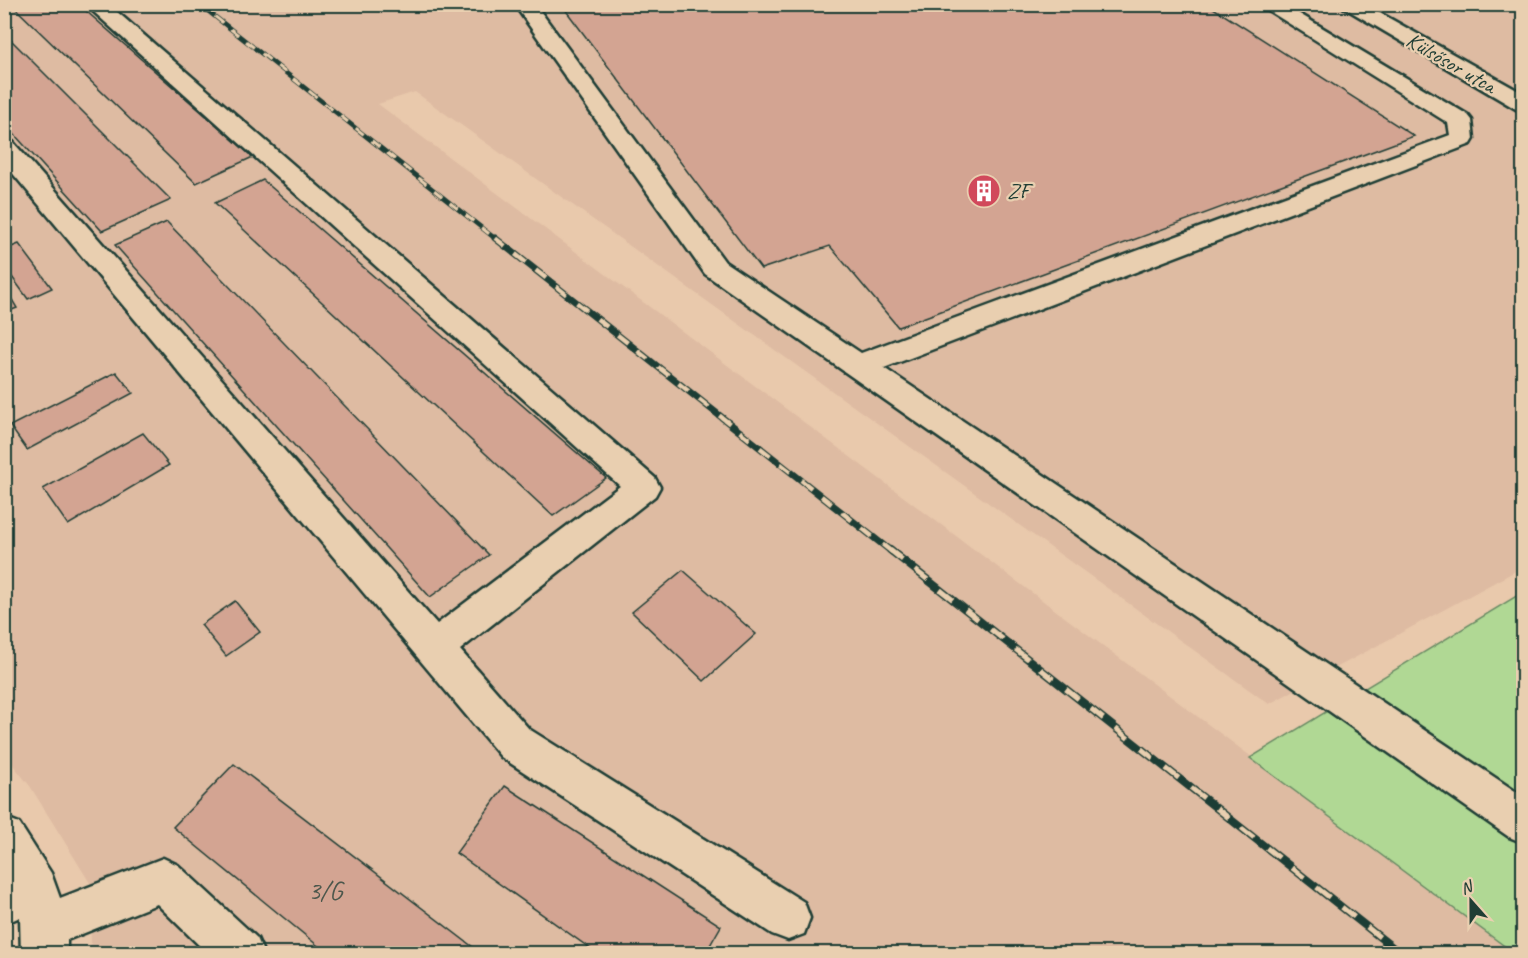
<svg xmlns="http://www.w3.org/2000/svg" width="1528" height="958" viewBox="0 0 1528 958" font-family="Caveat,sans-serif">
	<rect width="100%" height="100%" fill="#e9c9ac"/>
	<filter id="ink" filterUnits="userSpaceOnUse"><feTurbulence type="fractalNoise" baseFrequency=".0167" numOctaves="2"/><feDisplacementMap in="SourceGraphic" scale="12" xChannelSelector="R" yChannelSelector="G"/><feConvolveMatrix kernelMatrix="1 2 1 2 8 2 1 2 1" color-interpolation-filters="sRGB"/></filter>
	<g filter="url(#ink)">
		<!-- built -->
		<path fill="#debba2" d="M4 5H1523V567L1269 704 415 92 378 104 1514 953H91L90 883 30 786 5 755Z"/>
		<!-- green -->
		<path fill="#b0d894" stroke="#688a64" stroke-width="1.5" d="M1523 592V953H1514L1250 758Z"/>
		<!-- building -->
		<path fill="#d3a492" stroke="#1f3d34" stroke-width="1.5" d="M11 4H78L253 157 196 183Z
			M561 4H1207L1414 136 898 327 830 246 761 269Z
			M4 33 171 200 102 231 4 123Z
			M263 180 606 478 553 516 215 203Z
			M167 222 489 555 430 597 115 245Z
			M19 244 52 288 28 299 4 266V250Z
			M11 298 17 308 4 313V301Z
			M116 372 133 393 27 450 10 426Z
			M143 433 169 465 68 525 43 489Z
			M683 570 756 634 704 681 632 612Z
			M235 601 260 632 226 656 201 625Z
			M234 764 482 954H328L173 827Z
			M505 786 721 926 705 954H598L456 853Z"/>
		<g fill="none" stroke-linecap="round" stroke-linejoin="round">
			<!-- minor casing -->
			<g stroke="#1f3d34" stroke-width="5">
				<path id="minor" d="M85 4H108L655 478 660 487 655 496 460 650 529 729 804 902 810 918 804 934 788 940 772 934 501 757 4 163V140L13 142 437 624 620 486Z
					M514 4H535L725 262 861 353 1450 135 1448 123 1258 4H1283L1468 115 1472 120 1474 139 1471 144 884 368 1524 797V843L1509 837 705 274Z
					M1338 4H1364L1524 94V111L1516 109Z
					M4 817 19 823 51 873 60 898 163 858 178 865 257 938 264 954H208L157 904 67 940V954H21L20 917 4 924Z"/>
			</g>
			<!-- minor -->
			<use href="#minor" fill="#e9cfb0" fill-rule="evenodd"/>
			<!-- rail-far2 casing -->
			<g stroke="#1f3d34" stroke-width="4.5">
				<path id="rail-far2" d="M199 4 497 240"/>
			</g>
			<!-- rail-far1 casing -->
			<g stroke="#1f3d34" stroke-width="7">
				<path id="rail-far1" d="M495 238 892 552"/>
			</g>
			<!-- rail casing -->
			<g stroke="#1f3d34" stroke-width="8">
				<path id="rail" d="M890 550 1401 954"/>
			</g>
			<!-- rail-far2 -->
			<use href="#rail-far2" stroke="#e9cfb0" stroke-width="3" stroke-dasharray="10" stroke-linecap="butt"/>
			<!-- rail-far1 -->
			<use href="#rail-far1" stroke="#e9cfb0" stroke-width="4.5" stroke-dasharray="13" stroke-linecap="butt"/>
			<!-- rail -->
			<use href="#rail" stroke="#e9cfb0" stroke-width="5" stroke-dasharray="16" stroke-linecap="butt"/>
		</g>
	</g>
	<!-- icons -->
	<defs>
		<g id="building-disc" transform="scale(1.725)"><circle r="9.5" fill="#d1495b" stroke="#e9cfb0"/><path d="M-4-6H4V6H1V3H-1V6H-4ZM-2.5-4.3h1.7v1.8h-1.7ZM.8-4.3h1.7v1.8H.8ZM-2.5-1h1.7V.8h-1.7ZM.8-1h1.7V.8H.8Z" fill="#fff"/></g>
	</defs>
	<g fill-rule="evenodd">
		<use href="#building-disc" x="984" y="191"/>
	</g>
	<g text-anchor="middle" dominant-baseline="central" stroke-width="4.5" stroke-linejoin="round" paint-order="stroke">
		<!-- far-street labels -->
		<g font-size="22" fill="#1f3d34" stroke="#e9cfb0">
			<text transform="translate(1451 63) rotate(30)">Külsősor utca</text>
		</g>
		<!-- far-poi labels -->
		<g font-size="22" fill="#1f3d34" stroke="#e9cfb0" text-anchor="start">
			<text x="1007" y="191">ZF</text>
		</g>
		<!-- near-number labels -->
		<g font-size="27" fill="#4c574c">
			<text x="325" y="890">3/G</text>
		</g>
	</g>
	<!-- margin -->
	<rect width="1528" height="958" fill="none" stroke="#e9cfb0" stroke-width="24"/>
	<rect x="12" y="12" width="1504" height="934" fill="none" stroke="#1f3d34" stroke-width="2" filter="url(#ink)"/>
	<!-- north arrow -->
	<g transform="translate(1471 901) rotate(339)" stroke="#e9cfb0" stroke-width="4.5" paint-order="stroke">
	<path d="M0-4.5L10 22L0 15L-10 22Z" fill="#1f3d34"/>
	<text y="-9" font-size="16" font-weight="bold" text-anchor="middle" fill="#1f3d34">N</text>
	</g>
</svg>
